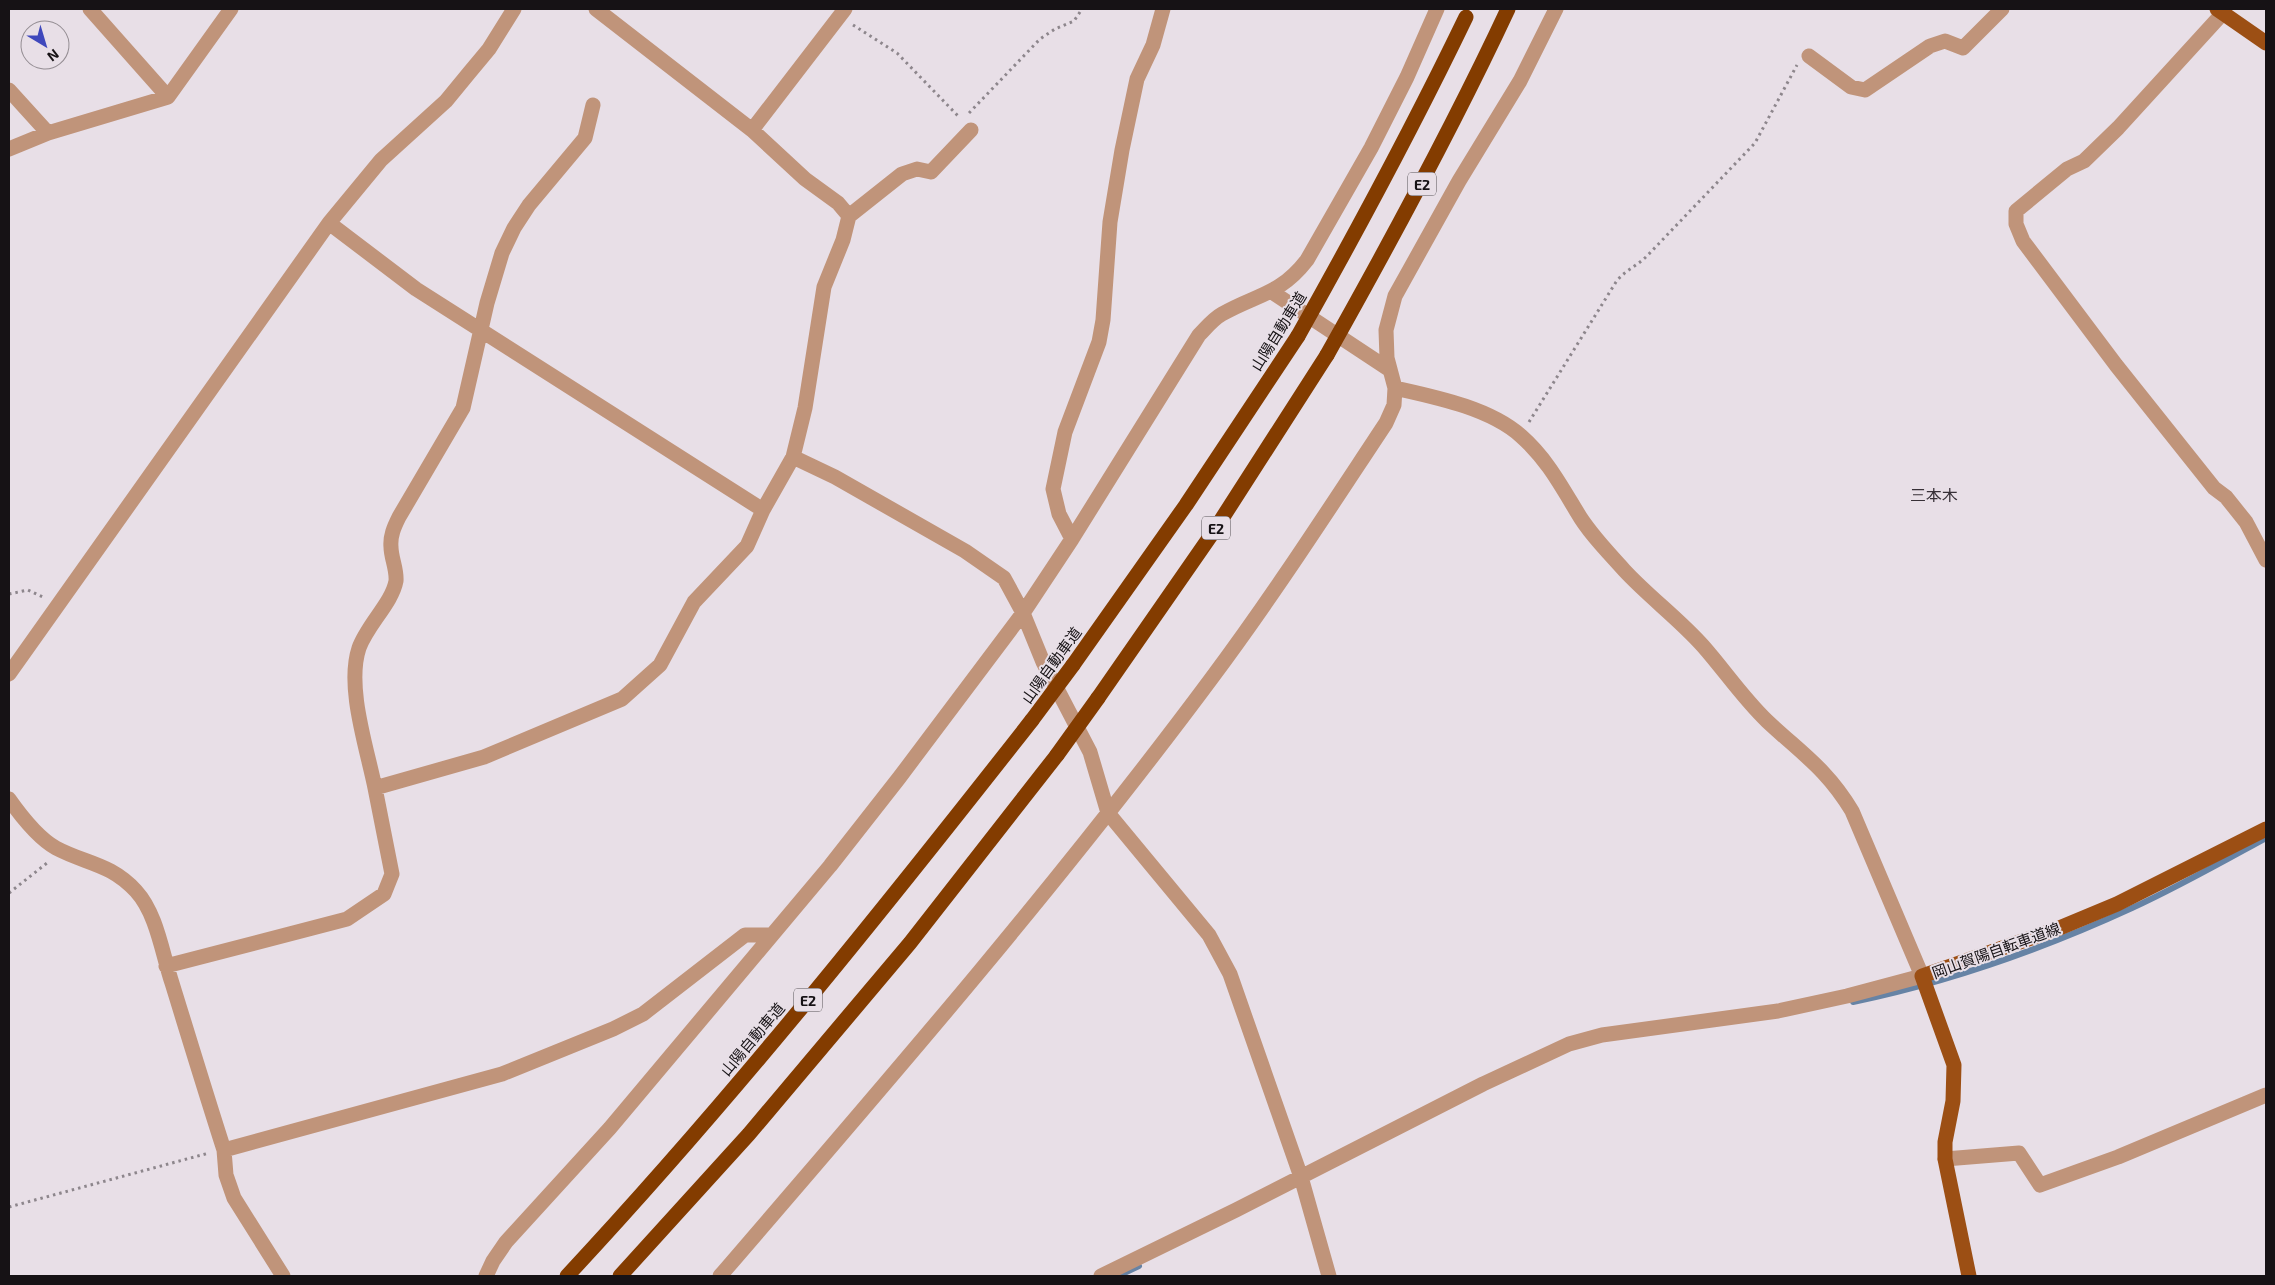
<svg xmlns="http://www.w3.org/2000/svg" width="2275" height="1285" viewBox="0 0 2275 1285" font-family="'Exo 2','Noto Sans JP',sans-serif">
	<rect width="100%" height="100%" fill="#e8dfe7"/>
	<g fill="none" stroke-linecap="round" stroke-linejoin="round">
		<!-- stream -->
		<path stroke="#6683a5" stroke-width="6" d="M1853 1002C1949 982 2043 949 2132 908 2178 887 2222 862 2266 838
			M1118 1276 1139 1266"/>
		<!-- path -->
		<path stroke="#8d868c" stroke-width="3" stroke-dasharray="2.5 4" stroke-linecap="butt" d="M853 25 897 53 960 118
			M969 113 1040 39 1055 29 1074 21 1082 9
			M1529 422 1616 282C1624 271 1637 266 1647 256L1755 143 1797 65
			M9 594 28 590 43 597
			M9 893 47 863
			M9 1207 209 1153"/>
		<!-- minor -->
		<path stroke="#c0947a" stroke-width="15" d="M90 9 168 97
			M2223 13 2118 128 2084 161 2067 169 2016 211V224L2023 241 2116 365 2214 488 2226 497 2246 522 2266 560
			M1809 56 1851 87 1865 90 1930 46 1945 41 1963 48 2002 9
			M9 90 48 133
			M752 130 845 9
			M9 149 48 133 168 97 231 9
			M849 216 902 174 917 169 931 172 971 130
			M329 223 416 289 763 510
			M1272 292 1390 370
			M793 457 835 477 965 551 1004 578 1023 613 1043 662 1090 752 1108 813 1209 935 1230 974 1301 1177 1329 1276
			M1072 539 1059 514 1053 489 1065 432 1099 342 1103 320 1110 222 1122 150 1137 79 1153 45 1163 9
			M9 674 329 223 381 160 446 101 469 73 489 49 514 9
			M375 788C367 748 346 687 359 648 367 625 392 603 396 581 397 569 391 558 391 547 390 536 394 527 399 517L463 408 487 303 502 253 514 228 529 205 585 138 593 105
			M9 799C21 816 38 838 56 848 86 864 110 863 136 891 157 914 162 953 172 983 189 1038 206 1094 224 1150L226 1175 234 1198 283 1276
			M166 966 347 919 384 894 392 874 375 788 484 757 622 699 660 665 694 602 747 546 763 510 793 457 805 408 824 287 843 240 849 216 838 203 805 179 752 130 596 9
			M224 1150 502 1074 613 1029 643 1014 745 935H771
			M1945 1159 2019 1153 2040 1185 2118 1157 2266 1095
			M486 1276 493 1261 506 1242 610 1128 830 866 899 778 1023 613 1072 539 1199 335C1206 328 1213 319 1222 314 1257 294 1280 295 1307 260L1371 148 1407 77 1437 9
			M720 1276C888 1081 1057 886 1211 679 1273 596 1329 509 1386 423L1394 405 1395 388 1387 358 1386 330 1395 296 1459 181 1520 81 1556 9
			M1101 1276 1236 1210 1483 1084 1569 1044 1602 1035 1778 1011 1847 996 1922 976 1852 811C1827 769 1801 753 1767 721 1743 698 1725 671 1703 646 1679 619 1649 597 1624 570 1608 552 1589 533 1577 512 1560 484 1546 458 1521 436 1490 408 1435 397 1395 388"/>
		<!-- major -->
		<path stroke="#9c4f14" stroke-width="15" d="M2217 9 2266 43
			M1969 1276 1945 1159V1142L1953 1101 1954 1065 1922 976 2057 929 2117 904 2266 829"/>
		<!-- highway -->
		<path stroke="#833c00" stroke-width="15" d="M1073 665 1186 505 1298 336
			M1098 698 1214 531 1327 355
			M567 1276C732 1099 883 910 1032 720
			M620 1276 749 1134 910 943 1057 755"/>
		<!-- highway-bridge -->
		<path stroke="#833c00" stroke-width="15" d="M1298 336C1357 231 1414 125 1466 17
			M1327 355C1391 241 1453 127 1508 9
			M1032 720 1073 665
			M1057 755 1098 698"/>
	</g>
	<g text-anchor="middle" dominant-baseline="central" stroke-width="4" stroke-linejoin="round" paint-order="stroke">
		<!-- shield labels -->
		<g fill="#e8dfe7" stroke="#555054" stroke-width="1">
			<rect x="1408" y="172.5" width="28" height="23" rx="4"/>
			<rect x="1202" y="516.5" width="28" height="23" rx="4"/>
			<rect x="794" y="988.5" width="28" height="23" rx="4"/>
		</g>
		<g font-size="14" font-weight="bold" fill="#161215">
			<text x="1422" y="184">E2</text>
			<text x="1216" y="528">E2</text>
			<text x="808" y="1000">E2</text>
		</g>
		<!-- street labels -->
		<g font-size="15" fill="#161215" stroke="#e8dfe7">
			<text transform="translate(1278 331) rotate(-58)">山陽自動車道</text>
			<text transform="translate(1051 665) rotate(-54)">山陽自動車道</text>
			<text transform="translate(1996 950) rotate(-20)">岡山賀陽自転車道線</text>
			<text transform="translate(752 1039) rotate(-50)">山陽自動車道</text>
		</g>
		<!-- neighbourhood labels -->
		<g font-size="16" fill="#373037" stroke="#e8dfe7">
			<text x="1934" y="494">三本木</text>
		</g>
	</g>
	<!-- border -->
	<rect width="2275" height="1285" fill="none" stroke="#161215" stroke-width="20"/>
	<!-- north arrow -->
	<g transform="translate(45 45) rotate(142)"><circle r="24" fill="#e8dfe7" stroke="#948d93"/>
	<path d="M0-4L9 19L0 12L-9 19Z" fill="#3f48bc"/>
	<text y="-8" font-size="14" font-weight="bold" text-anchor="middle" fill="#161215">N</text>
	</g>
</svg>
